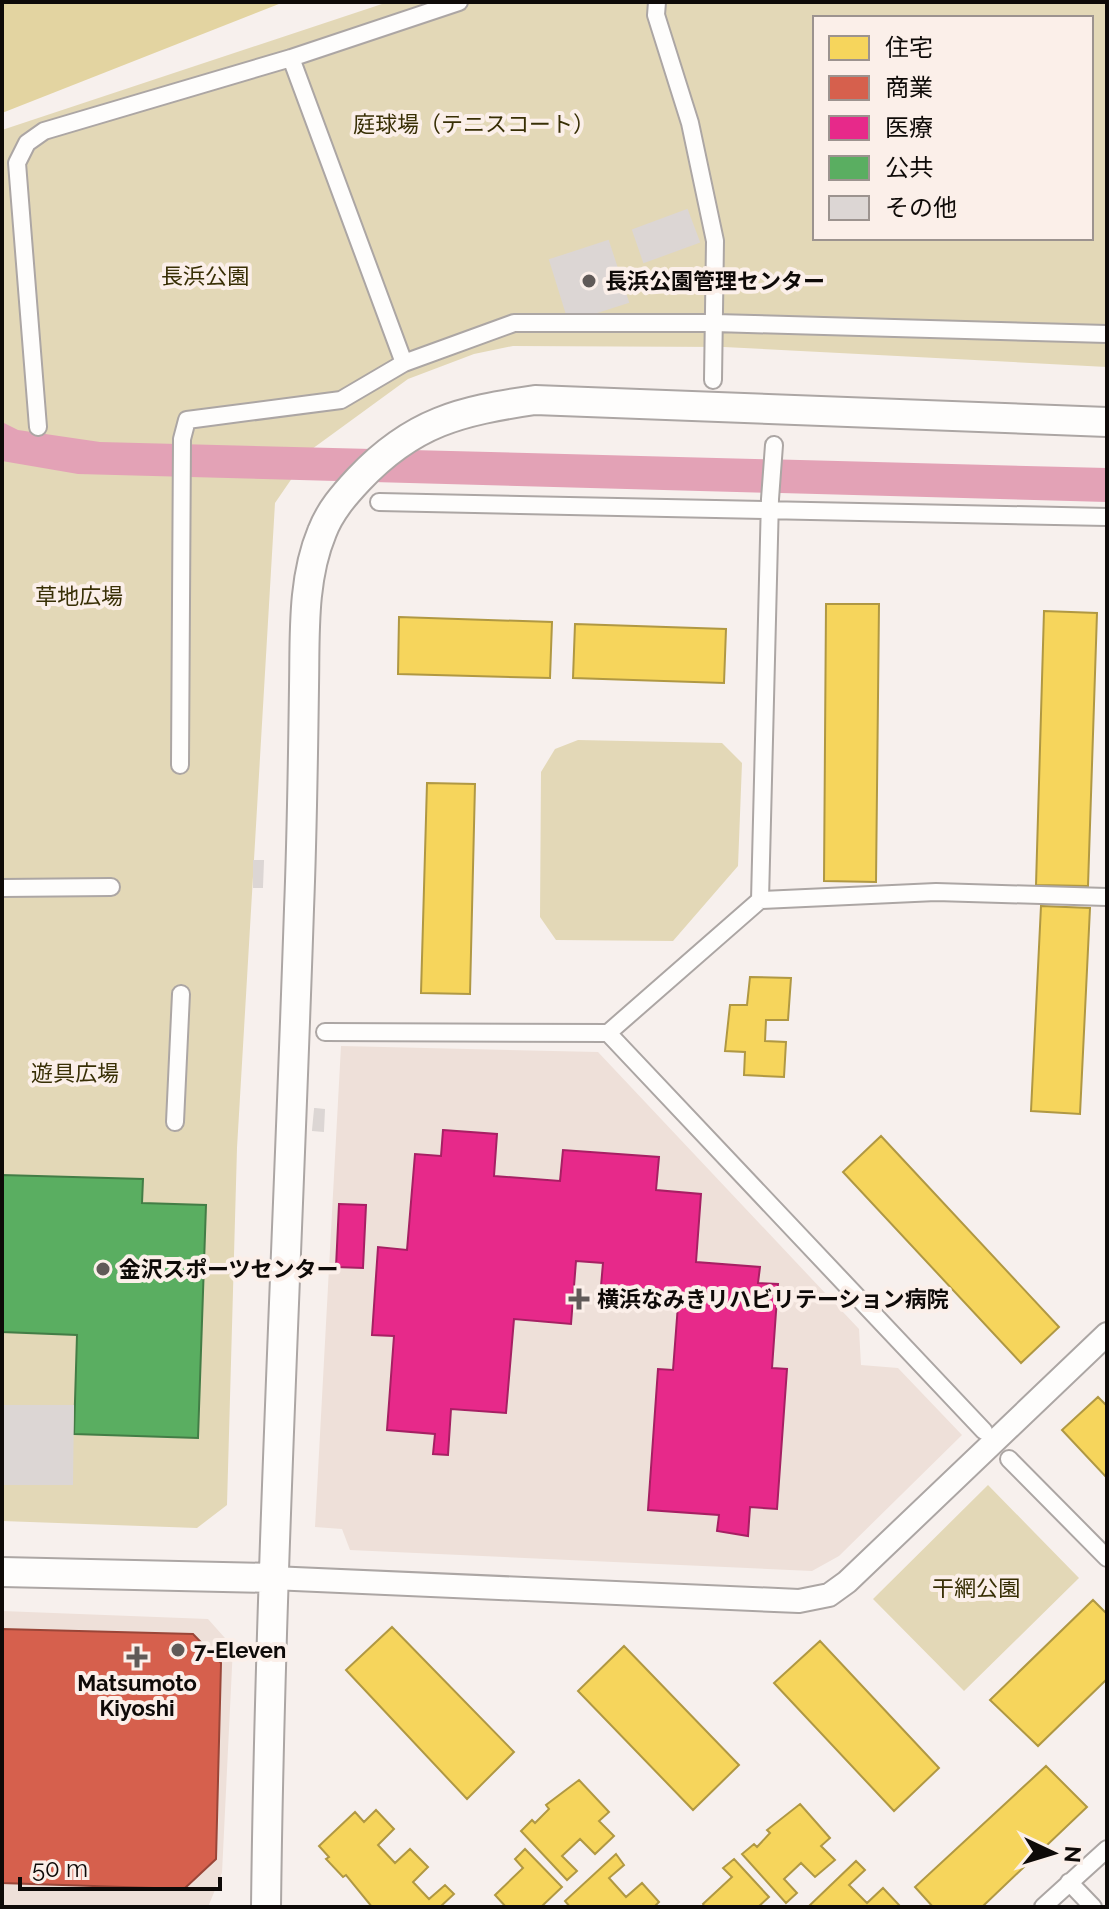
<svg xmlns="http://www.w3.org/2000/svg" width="1109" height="1909" viewBox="0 0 1109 1909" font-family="Raleway,'Noto Sans JP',sans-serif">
	<rect width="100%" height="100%" fill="#f7f0ed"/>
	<!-- built -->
	<path fill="#eee0d9" d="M341 1046 598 1052 859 1329 861 1365 898 1368 962 1435 839 1556 812 1571 350 1550 342 1529 315 1527Z
		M2 1611 208 1619 233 1647 222 1873 208 1907H2Z"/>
	<!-- green -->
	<path fill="#e3d8b7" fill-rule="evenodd" d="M388 2H1107V367L724 347 513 346 474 354 408 379 312 449 275 503 237 1148 227 1505 197 1528 2 1521V130ZM815 18H1091V238H815Z
		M578 740 722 743 742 763 738 866 673 941 556 940 540 917 541 772 555 749Z
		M988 1485 1079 1578 964 1691 873 1599Z"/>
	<!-- forest -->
	<path fill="#e3d4a1" d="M2 2H284L2 113Z"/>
	<!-- water -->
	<path fill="#e3a2b6" d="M2 422 18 430 100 442 1107 468V502L78 474 2 461Z"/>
	<!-- homes -->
	<path fill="#f6d55c" stroke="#b09843" stroke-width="2" d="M826 604H879L876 882 824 881Z
		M1044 611 1097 613 1088 886 1036 885Z
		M399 617 552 622 550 678 398 674Z
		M575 624 726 629 724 683 573 678Z
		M427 783 475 784 470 994 421 993Z
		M1041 906 1090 908 1080 1114 1031 1111Z
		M750 977 791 978 788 1020H766L765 1041 786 1042 784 1077 744 1075 745 1052 725 1051 730 1005H747Z
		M881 1136 1059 1327 1021 1363 843 1172Z
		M1098 1397 1107 1406V1478L1062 1430Z
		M1093 1600 1107 1614V1679L1038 1746 990 1700Z
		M392 1627 514 1752 467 1799 346 1670Z
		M820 1641 939 1768 894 1811 774 1683Z
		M624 1646 739 1765 693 1810 578 1691Z
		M1046 1766 1087 1807 982 1907H933L915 1887Z
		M579 1780 609 1812 599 1821 614 1836 595 1854 580 1839 562 1856 577 1871 567 1880 521 1831 532 1820 535 1823 549 1809 546 1805Z
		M800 1804 830 1838 821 1846 835 1860 815 1877 801 1863 784 1879 797 1893 786 1903 742 1854 754 1844 757 1847 770 1833 767 1830Z
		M376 1810 394 1829 378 1845 395 1863 410 1849 428 1867 413 1882 429 1899 445 1885 454 1894 440 1907H372L346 1875 343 1877 326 1859 329 1857 319 1846 355 1812 364 1822Z
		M525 1849 562 1887 541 1907H506L495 1895 523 1868 515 1859Z
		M616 1854 624 1865 609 1878 626 1897 642 1883 659 1902 654 1907H570L565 1901Z
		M734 1859 769 1897 758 1907H705L703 1904 732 1877 723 1868Z
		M856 1861 865 1870 849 1885 867 1903 883 1888 900 1906 808 1907Z"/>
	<!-- shops -->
	<path fill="#d6604d" stroke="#9a4638" stroke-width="2" d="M2 1629 193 1634 221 1663 216 1859 184 1889 2 1883Z"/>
	<!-- health -->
	<path fill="#e7298a" stroke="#a62063" stroke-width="2" d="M443 1130 497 1134 494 1176 560 1181 563 1150 659 1157 656 1190 701 1194 696 1262 760 1267 758 1283 778 1284 772 1368 787 1369 777 1509 750 1507 748 1536 717 1531 719 1515 648 1510 658 1369 673 1370 679 1292 601 1286 603 1263 576 1261 571 1324 514 1319 506 1413 451 1409 448 1455 433 1454 435 1434 387 1430 394 1336 372 1335 378 1247 407 1250 415 1154 441 1156Z
		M339 1204 366 1205 363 1268 336 1267Z"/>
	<!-- public -->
	<path fill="#5aae61" stroke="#437d46" stroke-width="2" d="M2 1175 143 1179 142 1203 206 1205 198 1438 74 1434 77 1335 2 1332Z"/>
	<!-- building -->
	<path fill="#dcd6d4" stroke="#dcd6d4" stroke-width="2" d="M687 210 699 242 644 262 633 230Z
		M608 241 628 302 569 321 550 260Z
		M254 861H263L262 887H254Z
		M315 1109 324 1110 323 1131 313 1130Z
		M2 1406H73L72 1484H2Z"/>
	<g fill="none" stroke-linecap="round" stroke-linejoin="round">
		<!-- pedestrian casing -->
		<g stroke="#aca6a4" stroke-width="20">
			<path id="pedestrian" d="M657 2 656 15 690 123 715 241 713 380
				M291 58 404 363
				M38 427 17 163 27 143 44 131 291 58 459 2
				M774 445 770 499 760 900 936 892 1107 897
				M379 502 1107 517
				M180 765 182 439 187 420 341 400 404 363 514 323H715L1107 334
				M2 888 111 887
				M325 1032 608 1033 760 900
				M608 1033 984 1431
				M175 1122 181 994
				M1009 1459 1107 1558
				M1069 1882 1093 1907
				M1043 1907 1107 1849"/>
		</g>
		<!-- minor casing -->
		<g stroke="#aca6a4" stroke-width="26">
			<path id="minor" d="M272 1578 799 1601 829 1595 847 1582 1107 1334"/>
		</g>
		<!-- tertiary casing -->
		<g stroke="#aca6a4" stroke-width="32">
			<path id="tertiary" d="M2 1572 272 1578
				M266 1907C270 1574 288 1242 299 909 302 835 303 761 304 687 305 635 302 580 322 532 330 511 344 495 359 479 413 422 460 411 535 400L1107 422"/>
		</g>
		<!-- pedestrian -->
		<use href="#pedestrian" stroke="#fefdfc" stroke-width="16"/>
		<!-- minor -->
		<use href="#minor" stroke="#fefdfc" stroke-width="22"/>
		<!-- tertiary -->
		<use href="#tertiary" stroke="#fefdfc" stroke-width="28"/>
	</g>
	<!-- markers -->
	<g fill="#605a58" stroke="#fbefe9" stroke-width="3">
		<circle cx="589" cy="281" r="8"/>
		<circle cx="103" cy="1269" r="8"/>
		<path d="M575 1287h8v8h8v8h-8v8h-8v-8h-8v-8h8z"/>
		<circle cx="178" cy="1650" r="8"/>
		<path d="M133 1645h8v8h8v8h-8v8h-8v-8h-8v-8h8z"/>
	</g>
	<g text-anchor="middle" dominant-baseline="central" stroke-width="8" stroke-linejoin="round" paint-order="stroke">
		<!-- park labels -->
		<g font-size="22" fill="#382f05" stroke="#fbefe9">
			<text x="474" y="124">庭球場（テニスコート）</text>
			<text x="205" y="276">長浜公園</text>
			<text x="79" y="596">草地広場</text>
			<text x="75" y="1073">遊具広場</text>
			<text x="976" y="1588">干網公園</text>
		</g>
		<!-- poi labels -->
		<g font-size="22" font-weight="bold" fill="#0e0a08" stroke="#fbefe9" text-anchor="start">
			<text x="605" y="281">長浜公園管理センター</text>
			<text x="119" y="1269">金沢スポーツセンター</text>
			<text x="597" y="1299">横浜なみきリハビリテーション病院</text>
			<text x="194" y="1650">7-Eleven</text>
			<text x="137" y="1683" text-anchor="middle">Matsumoto<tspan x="137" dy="25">Kiyoshi</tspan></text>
		</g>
	</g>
	<!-- border -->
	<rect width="1109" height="1909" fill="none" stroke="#0e0a08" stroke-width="8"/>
	<!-- legend -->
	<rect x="813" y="16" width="280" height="224" fill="#fbefe9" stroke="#9c938f" stroke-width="2"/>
	<rect x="829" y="36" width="40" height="24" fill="#f6d55c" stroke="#9c938f" stroke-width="2"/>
	<text x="885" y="56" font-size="24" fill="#0e0a08">住宅</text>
	<rect x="829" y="76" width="40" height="24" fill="#d6604d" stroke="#9c938f" stroke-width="2"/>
	<text x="885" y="96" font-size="24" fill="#0e0a08">商業</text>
	<rect x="829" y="116" width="40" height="24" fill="#e7298a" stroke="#9c938f" stroke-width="2"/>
	<text x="885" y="136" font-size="24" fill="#0e0a08">医療</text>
	<rect x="829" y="156" width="40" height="24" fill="#5aae61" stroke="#9c938f" stroke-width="2"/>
	<text x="885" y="176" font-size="24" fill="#0e0a08">公共</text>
	<rect x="829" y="196" width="40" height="24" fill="#dcd6d4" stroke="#9c938f" stroke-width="2"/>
	<text x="885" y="216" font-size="24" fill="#0e0a08">その他</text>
	<!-- north arrow -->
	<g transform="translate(1053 1853) rotate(94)" stroke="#fbefe9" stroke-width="6" paint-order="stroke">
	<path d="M0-6L14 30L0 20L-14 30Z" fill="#0e0a08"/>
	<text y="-12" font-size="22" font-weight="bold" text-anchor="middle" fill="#0e0a08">N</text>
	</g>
	<!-- scale -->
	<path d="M20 1877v12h200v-12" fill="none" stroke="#0e0a08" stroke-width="4"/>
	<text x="32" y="1877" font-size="24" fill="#0e0a08" stroke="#fbefe9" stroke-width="6" paint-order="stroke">50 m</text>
</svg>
